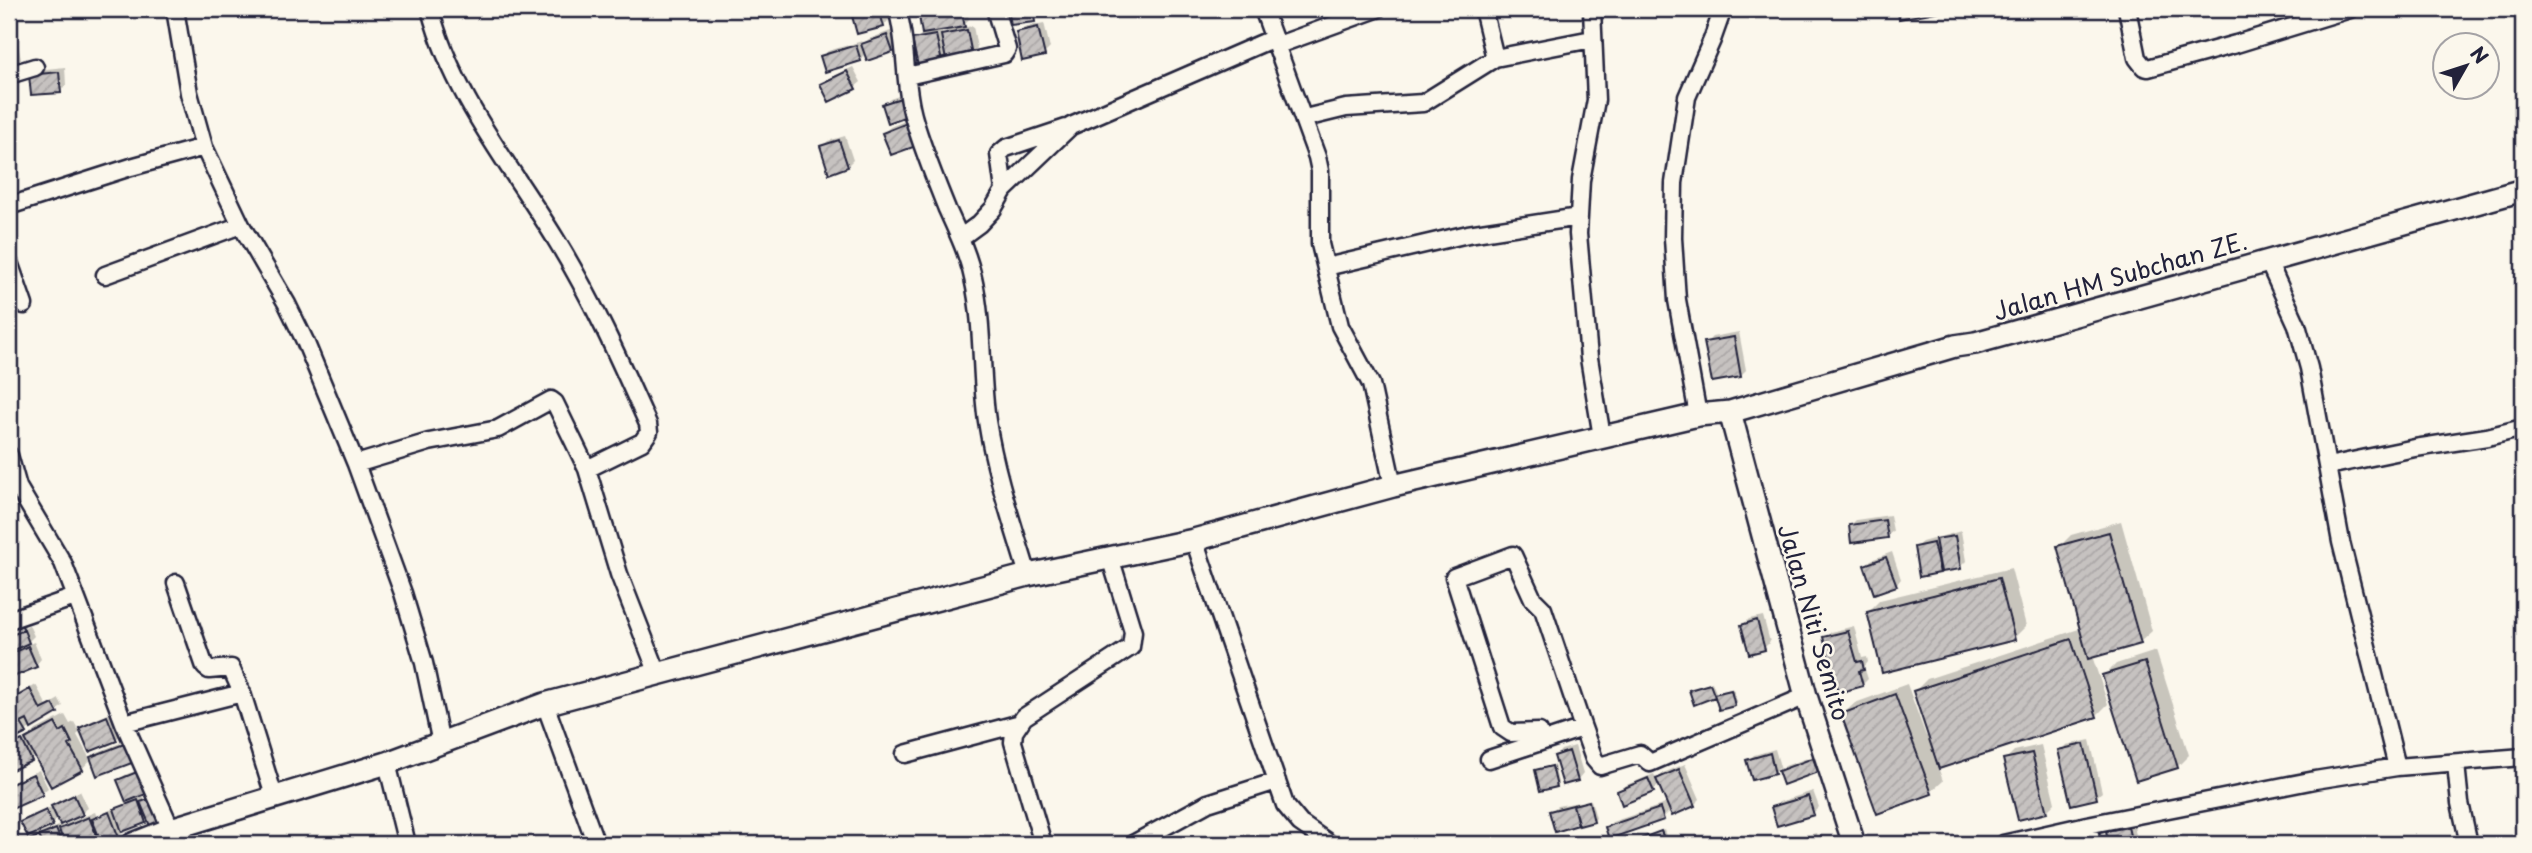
<svg xmlns="http://www.w3.org/2000/svg" width="2532" height="853" viewBox="0 0 2532 853" font-family="'Playpen Sans',sans-serif">
	<defs>
		<pattern id="building-hatch" width="6" height="6" patternUnits="userSpaceOnUse" patternTransform="scale(1.75)"><rect width="6" height="6" fill="#c6c2c0"/><path d="M-1 1l2-2M0 6l6-6M5 7l2-2" fill="none" stroke="#aaa6a6"/></pattern>
	</defs>
	<rect width="100%" height="100%" fill="#fbf7ec"/>
	<filter id="ink" filterUnits="userSpaceOnUse"><feTurbulence type="fractalNoise" baseFrequency=".0143" numOctaves="2"/><feDisplacementMap in="SourceGraphic" scale="14" xChannelSelector="R" yChannelSelector="G"/><feConvolveMatrix kernelMatrix="1 2 1 2 8 2 1 2 1" color-interpolation-filters="sRGB"/></filter>
	<g filter="url(#ink)">
		<!-- shadow -->
		<path fill="#0003" fill-rule="evenodd" d="M9 9H12L21 60 9 69Z
			M869 9H886L889 20 883 26 854 17 859 11Z
			M937 9H967L969 19 961 28 973 26 977 48 971 53 947 54 941 60 914 40 924 33 921 16 926 11ZM952 27 943 36 941 29Z
			M1010 9H1039L1040 15 1034 20 1012 23Z
			M1044 23 1050 48 1044 54 1018 33 1024 27Z
			M893 30 898 45 892 51 866 53 860 59 822 57 828 51 862 41 863 44 869 39Z
			M65 67 66 85 60 91 33 93 37 70Z
			M853 67 861 82 855 87 822 84 828 79Z
			M910 92 915 108 884 105 890 99Z
			M912 118 921 138 884 133 890 127Z
			M845 136 853 160 847 166 822 147 828 141Z
			M1739 332 1746 370 1740 376 1706 343 1712 337Z
			M1890 515 1893 531 1887 536 1850 526 1856 520Z
			M2121 521 2152 631 2140 642 2092 656 2108 704 2096 716 1938 767 1943 781 1931 792 1843 714 1855 703 1907 684 1926 736 1929 735 1915 691 1927 679 2082 628 2059 547 2071 535Z
			M1961 531 1966 561 1960 567 1942 568 1939 572 1916 547 1922 542Z
			M1892 552 1901 579 1896 585 1866 565 1871 560Z
			M2011 568 2026 626 2014 638 1868 612 1880 600Z
			M1763 616 1770 642 1764 648 1743 625 1749 619Z
			M23 621 25 627 29 625 34 636 24 646 34 642 41 659 36 665 12 675 9 667V653L15 648 9 650V627Z
			M1854 626 1862 658 1867 657 1868 662 1864 667 1868 679 1862 685 1825 638 1831 632Z
			M2156 651 2189 755 2177 767 2104 676 2116 664Z
			M1712 682 1717 695 1733 689 1737 702 1720 708 1716 694 1695 702 1691 691Z
			M36 685 47 706 59 699 63 706 26 731 16 737 14 733 9 738V700Z
			M113 712 122 734 116 739 82 730 77 735 90 759 98 752 130 739 136 756 131 761 92 758 82 769 36 755 31 759 9 764V745L29 738 36 730 65 715 70 724 74 722 79 731 87 723Z
			M2090 740 2102 792 2096 797 2060 751 2066 745Z
			M2041 745 2055 803 2046 812 2005 760 2014 751Z
			M1575 746 1583 773 1578 779 1564 783 1556 756 1561 750Z
			M1775 749 1781 770 1785 766 1819 754 1823 765 1817 771 1784 783 1779 768 1775 772 1748 760 1754 755Z
			M1685 764 1700 799 1694 805 1671 810 1663 818 1607 827 1612 822 1668 803 1660 784 1653 791 1619 792 1624 786 1654 774 1657 780 1663 773Z
			M1554 765 1558 783 1556 786 1537 771Z
			M148 766 143 794 145 800 160 792 145 822 124 831 118 836 101 838 89 844H83L80 837 68 842 69 844H22L29 837 23 822 28 817 53 807 58 801 80 791 88 808 82 813 61 823 62 828 66 824 95 812 97 817 114 808 115 810 128 802 119 781 125 775ZM58 818 61 825 39 834 38 831 52 824Z
			M39 770 48 788 42 793 13 806 9 797V784Z
			M1813 791 1819 807 1813 813 1773 808 1779 802Z
			M1591 800 1596 818 1593 821H1580L1577 824 1551 812 1557 806Z
			M2133 822 2138 844H2110L2108 832 2113 826Z
			M1664 830 1667 839 1665 842 1646 844 1644 838 1647 836Z
			M2084 830 2087 844H2059L2058 840Z
			M1816 833 1820 844H1801L1800 842 1806 836Z
			M1621 838 1622 844H1596L1611 840Z"/>
		<!-- building -->
		<path fill="url(#building-hatch)" stroke="#22223b" stroke-width="2" d="M879 9 884 27 857 34 852 16Z
			M961 9 965 27 922 34 919 16Z
			M1008 9H1033L1035 22 1011 25Z
			M1897 9H1941V11L1899 19Z
			M1038 27 1045 56 1022 61 1016 32Z
			M967 30 972 55 946 60 941 35Z
			M887 35 893 52 867 61 861 44Z
			M936 35 942 62 918 66 912 39Z
			M856 45 861 61 825 72 820 56Z
			M847 71 856 89 829 102 820 84Z
			M59 72 61 93 31 95 29 75Z
			M904 97 910 115 888 123 882 104Z
			M907 123 916 146 891 155 882 133Z
			M839 140 848 167 829 174 820 146Z
			M1734 337 1741 377 1712 382 1704 342Z
			M1885 520 1888 538 1851 543 1849 525Z
			M2109 532 2141 644 2088 659 2057 546Z
			M1955 536 1961 569 1941 572 1935 539Z
			M1933 543 1940 573 1919 577 1914 547Z
			M1886 557 1897 586 1874 594 1864 565Z
			M1999 578 2015 640 1882 673 1867 612Z
			M1757 620 1765 650 1749 654 1741 625Z
			M20 622 24 630 9 636V627Z
			M24 630 29 643 9 652V636Z
			M1848 631 1857 662 1862 661 1864 670 1859 671 1863 686 1838 693 1823 637Z
			M2071 639 2097 717 1939 769 1913 691Z
			M28 646 37 667 11 678 9 672V655Z
			M2145 662 2178 768 2136 781 2102 675Z
			M1710 684 1715 697 1694 705 1689 690Z
			M30 689 41 710 53 704 58 713 31 729 27 720 21 723 27 733 15 739 9 728V701Z
			M1731 690 1735 706 1719 710 1714 694Z
			M1895 694 1932 794 1877 814 1841 714Z
			M107 716 117 741 89 752 79 728Z
			M55 723 60 732 65 729 72 743 69 745 83 770 51 787 25 739Z
			M22 740 32 761 12 770 9 766V746Z
			M124 744 132 763 97 776 90 757Z
			M2084 744 2097 799 2071 805 2058 750Z
			M1569 751 1578 781 1563 785 1554 756Z
			M1770 753 1775 774 1752 780 1746 760Z
			M2032 753 2047 813 2018 820 2003 759Z
			M1813 758 1818 772 1783 785 1778 771Z
			M1552 766 1557 787 1540 791 1535 770Z
			M1679 769 1695 806 1672 816 1656 779Z
			M142 770 151 792 126 802 117 780Z
			M33 774 43 795 12 809 9 801V785Z
			M1648 778 1654 792 1622 805 1617 791Z
			M74 795 83 815 60 825 51 806Z
			M1808 796 1814 815 1777 826 1771 807Z
			M155 797 164 821 150 826 140 802Z
			M138 800 146 823 122 832 114 809Z
			M1589 801 1594 822 1579 826 1573 805Z
			M1573 805 1578 825 1555 832 1549 811Z
			M1660 808 1664 820 1609 839 1605 827Z
			M46 810 53 826 28 837 20 822Z
			M109 812 119 838 102 844 92 819Z
			M89 817 99 842 81 844 79 840 64 844 59 829Z
			M2128 827 2132 844H2108L2106 831Z
			M56 829 62 844H43L39 836Z
			M1661 831 1666 843 1644 844 1642 838Z
			M2079 835 2081 844H2057L2056 839Z
			M39 836 43 844H20V843Z"/>
		<g fill="none" stroke-linecap="round" stroke-linejoin="round">
			<!-- street casing -->
			<g stroke="#22223b" stroke-width="21">
				<path id="street" d="M175 9 189 93 204 147 241 225 287 304 305 341 356 464 403 593 424 663 441 743
					M430 9C453 96 509 163 555 238 592 298 620 361 648 424L649 432 642 442 587 469 619 574 658 674
					M897 9C908 45 903 83 914 119 923 150 935 179 947 209 957 231 968 254 973 278 984 325 980 374 987 421 995 473 1013 525 1028 575
					M1263 9 1317 157 1320 171V244L1340 326 1371 384 1393 486
					M1483 9 1495 58
					M1592 9 1596 100 1581 180 1578 234 1589 358 1602 437
					M2127 9 2137 58 2144 67 2148 68 2236 44 2350 9
					M1278 45 1377 9
					M9 75 35 67
					M907 76 1004 54 1007 49 995 9
					M1305 118 1346 108 1423 103 1495 58 1592 39
					M1004 190 999 154 1006 148 1066 128
					M9 206 131 167 204 147
					M960 238 979 224 993 209 1004 190 1071 126 1274 38
					M2268 261 2297 325 2309 368 2341 542 2397 767
					M9 262 24 305
					M1326 267 1468 234 1579 217
					M105 275 241 225
					M1698 415 1677 300 1673 238 1674 183 1687 97 1712 40 1723 9
					M9 455 18 487 63 563 124 723 171 829
					M356 464 429 442 498 429 551 400 555 403 587 469
					M2328 466 2415 448 2487 437 2523 428
					M1194 540 1285 805 1300 823 1330 844
					M176 583 205 667 209 670 231 668 242 693
					M9 620 75 597
					M545 704 596 844
					M124 723 242 693 274 796
					M1583 728 1594 759 1600 766 1640 754 1650 763 1806 696
					M905 754 1017 724
					M1489 759 1583 728 1543 609 1533 599 1513 555 1454 577 1502 727 1511 733 1539 732 1542 741
					M387 763 407 844
					M2456 764 2460 803 2469 844
					M2087 825 2093 844
					M9 841 10 844
					M1043 844 1013 742 1014 732 1024 717 1131 647 1133 632 1110 557
					M1133 844 1208 803 1277 781
					M2003 844 2087 825 2315 780 2397 767 2523 757"/>
			</g>
			<!-- secondary casing -->
			<g stroke="#22223b" stroke-width="26">
				<path id="secondary" d="M1730 412 1806 696 1854 844
					M133 844 171 829 387 763 545 704 1028 575 1194 540 1393 486 1698 415 1730 412 1955 346 1975 343C2157 291 2340 241 2523 190"/>
			</g>
			<!-- street -->
			<use href="#street" stroke="#fbf7ec" stroke-width="16"/>
			<!-- secondary -->
			<use href="#secondary" stroke="#fbf7ec" stroke-width="21"/>
		</g>
	</g>
	<g text-anchor="middle" dominant-baseline="central" stroke-width="5" stroke-linejoin="round" paint-order="stroke">
		<!-- street labels -->
		<g font-size="24" fill="#22223b" stroke="#fbf7ec">
			<text transform="translate(2120 275) rotate(-16)">Jalan HM Subchan ZE.</text>
			<text transform="translate(1815 622) rotate(74)">Jalan Niti Semito</text>
		</g>
	</g>
	<!-- margin -->
	<rect width="2532" height="853" fill="none" stroke="#fbf7ec" stroke-width="35"/>
	<rect x="18" y="18" width="2497" height="818" fill="none" stroke="#22223b" stroke-width="2.5" filter="url(#ink)"/>
	<!-- north arrow -->
	<g transform="translate(2466 66) rotate(51)"><circle r="33" fill="#fbf7ec" stroke="#a4a2a5" stroke-width="2"/>
	<path d="M0-5L12 26L0 18L-12 26Z" fill="#22223b"/>
	<text y="-10" font-size="19" font-weight="bold" text-anchor="middle" fill="#22223b">N</text>
	</g>
</svg>
